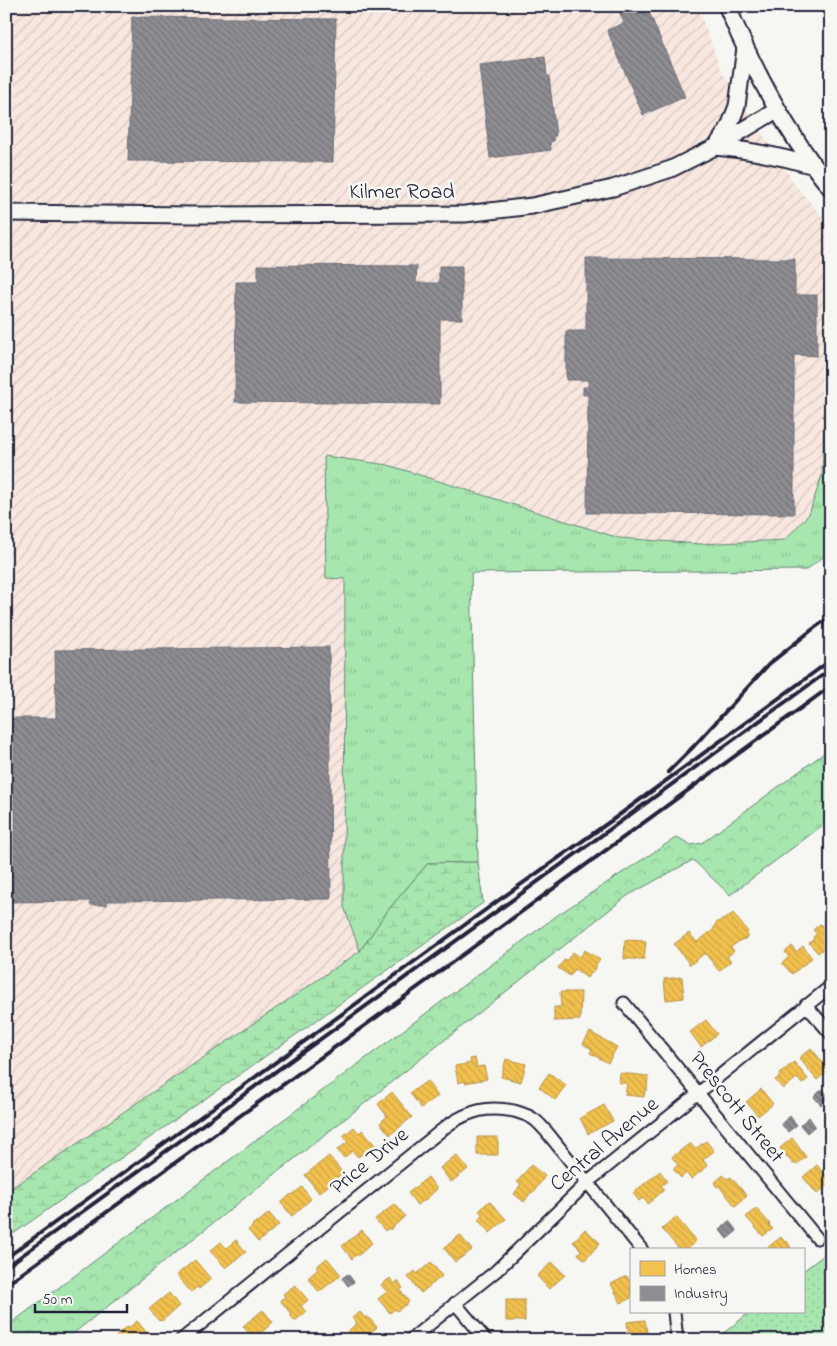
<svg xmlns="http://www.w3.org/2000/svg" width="837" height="1346" viewBox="0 0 837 1346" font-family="'Indie Flower',sans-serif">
	<defs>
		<pattern id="industrial-furrows" width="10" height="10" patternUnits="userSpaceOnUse" patternTransform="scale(1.25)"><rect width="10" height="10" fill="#f8e7df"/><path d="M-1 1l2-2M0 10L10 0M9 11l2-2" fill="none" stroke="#d4c6c0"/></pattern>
		<pattern id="grass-tufts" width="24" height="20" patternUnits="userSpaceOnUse" patternTransform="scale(1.25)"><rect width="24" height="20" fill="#a7e6ae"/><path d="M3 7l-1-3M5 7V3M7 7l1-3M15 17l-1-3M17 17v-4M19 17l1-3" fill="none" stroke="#8fc597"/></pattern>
		<pattern id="forest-crowns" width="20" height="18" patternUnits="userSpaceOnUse" patternTransform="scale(1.25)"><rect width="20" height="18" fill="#a7e6ae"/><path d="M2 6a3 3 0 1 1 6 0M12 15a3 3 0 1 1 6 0" fill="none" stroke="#8fc597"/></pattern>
		<pattern id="wetland-marsh" width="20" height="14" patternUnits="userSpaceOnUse" patternTransform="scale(1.25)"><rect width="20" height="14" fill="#a7e6ae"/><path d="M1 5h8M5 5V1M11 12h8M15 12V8" fill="none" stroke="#8fc597"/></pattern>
		<pattern id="park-dots" width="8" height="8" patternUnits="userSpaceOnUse" patternTransform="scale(1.25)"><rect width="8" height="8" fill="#a7e6ae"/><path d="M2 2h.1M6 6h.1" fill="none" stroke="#8fc597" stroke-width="1.8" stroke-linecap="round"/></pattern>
		<pattern id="homes-back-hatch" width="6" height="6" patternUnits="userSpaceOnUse" patternTransform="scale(1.25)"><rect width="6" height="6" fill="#f2c14e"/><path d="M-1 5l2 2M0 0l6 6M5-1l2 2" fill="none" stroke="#cfa645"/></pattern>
		<pattern id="industry-back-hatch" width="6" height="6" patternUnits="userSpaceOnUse" patternTransform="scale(1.25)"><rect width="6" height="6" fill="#8d8d92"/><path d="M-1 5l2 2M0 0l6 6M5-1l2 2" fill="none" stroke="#737378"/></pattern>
	</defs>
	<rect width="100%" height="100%" fill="#f6f6f2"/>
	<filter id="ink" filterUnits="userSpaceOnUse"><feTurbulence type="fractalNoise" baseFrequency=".02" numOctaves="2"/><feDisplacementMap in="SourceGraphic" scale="10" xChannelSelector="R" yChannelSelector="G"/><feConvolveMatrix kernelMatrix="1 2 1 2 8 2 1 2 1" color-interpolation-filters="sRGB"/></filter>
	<g filter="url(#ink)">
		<!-- industrial -->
		<path fill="url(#industrial-furrows)" d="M6 6H697L722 72 796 186 831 227V367L826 375 822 475 809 514 785 540 700 544 619 538 388 465 326 578H345L344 907 360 951 6 1192Z"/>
		<!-- grass -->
		<path fill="url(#grass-tufts)" stroke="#648474" d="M831 367V551L806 570 471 573 478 862 428 863 388 910 360 951 344 907 345 579 326 578 324 456 388 465 619 538 700 544 785 540 809 514 822 475 826 375Z"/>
		<!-- forest -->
		<path fill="url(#forest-crowns)" stroke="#648474" d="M831 748V819L730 895 693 860 627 896 65 1340H6V1327L559 914 677 837 691 845 702 843Z"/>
		<!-- wetland -->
		<path fill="url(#wetland-marsh)" stroke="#648474" d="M478 862 483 903 6 1239V1192L360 951 388 910 428 863Z"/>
		<!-- park -->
		<path fill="url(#park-dots)" stroke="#648474" d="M831 1250V1340H715L750 1312H803V1271Z"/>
		<!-- homes -->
		<path fill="url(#homes-back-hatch)" stroke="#b49148" d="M733 913 748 932 747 933V937L745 939 741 940 731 947 734 951 727 957 731 961 719 971 705 953 690 965 674 944 689 933 697 942 713 930 716 923 721 920 725 919Z
			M820 924 824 928 829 924 831 927V943L818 953 809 943 814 939 813 937 817 934 813 930Z
			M625 940 646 941 644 959H624Z
			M792 946 796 952 803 946 812 958 792 974 782 963 789 957 785 952Z
			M585 950 600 960 596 965V968L587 978 575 969 570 976 558 968 565 959 566 961 573 952 580 957Z
			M682 977 684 998 666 1000 664 979Z
			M560 992H581L580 1020 554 1021V1007H561Z
			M706 1020 717 1034 701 1047 690 1032Z
			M590 1032 617 1047 608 1063 590 1053 592 1049 583 1044Z
			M811 1048 829 1070 817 1080 799 1058Z
			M475 1058 477 1067 484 1066 487 1079 465 1083V1081L458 1083 455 1066 471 1063 470 1059Z
			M506 1059 526 1064 521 1082 501 1077Z
			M794 1062 808 1079 802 1084 797 1078 783 1089 775 1080 780 1076 779 1074Z
			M549 1073 566 1085 555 1100 539 1087Z
			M620 1073 648 1076 647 1090H645L644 1097 625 1095 627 1083H619Z
			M427 1081 438 1096 421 1108 410 1093Z
			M761 1089 773 1104 758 1116 746 1102Z
			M392 1092 412 1117 390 1135 380 1123 387 1116 378 1104Z
			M604 1105 613 1121 588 1134 580 1118Z
			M354 1127 359 1133 362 1130 376 1146 364 1156 362 1154 358 1157 352 1151 344 1158 337 1150 348 1142 343 1136Z
			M477 1137H498V1155H477Z
			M792 1138 806 1157 796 1165 795 1163 793 1164 780 1148Z
			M706 1141 714 1151 703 1160 708 1166 691 1179 686 1173 681 1178 673 1169 678 1165 672 1157 690 1143 695 1149Z
			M456 1155 468 1169 451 1182 440 1168Z
			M329 1156 343 1173 331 1182 330 1180 326 1183 328 1186 319 1193 305 1175Z
			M531 1165 545 1176 533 1193 531 1192 524 1202 514 1194 521 1184 517 1182Z
			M817 1165 831 1182 817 1194 803 1177Z
			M660 1171 667 1181 661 1186 664 1190 648 1204 643 1198 639 1201 633 1193Z
			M723 1175 727 1179 731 1177 747 1196 735 1206 719 1186 717 1187 714 1183Z
			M428 1177 437 1189 423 1202 422 1201 417 1205 408 1193Z
			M302 1187 311 1199 292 1216 281 1203 291 1194 292 1195Z
			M489 1201 506 1219 490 1233 478 1220 483 1215 479 1211Z
			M395 1204 405 1216 390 1230 389 1228 385 1231 375 1219Z
			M756 1208 770 1224 769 1225 773 1229 763 1236 746 1217Z
			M269 1213 279 1225 258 1242 248 1230 253 1226 252 1225 257 1221 258 1222Z
			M676 1217 696 1241 686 1250H680L662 1229Z
			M585 1229 600 1243 585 1260 578 1254 581 1250 573 1242Z
			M362 1230 372 1243 359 1255H356L352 1259 342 1246Z
			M460 1235 472 1250 455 1262 444 1248Z
			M781 1237 785 1242 787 1241 792 1250H768L767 1248Z
			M236 1240 246 1252 226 1268 210 1251 221 1242 226 1248Z
			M327 1258 341 1275 319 1292 308 1278 318 1269 316 1267Z
			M195 1260 211 1279 199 1289 197 1287 191 1292 176 1275Z
			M431 1262 442 1276 421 1293 408 1277 415 1271 417 1274Z
			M552 1262 565 1275 549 1289 537 1276Z
			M627 1276 631 1284V1298L621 1303 611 1284Z
			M390 1278 394 1284 398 1281 403 1288 400 1290 409 1302 397 1311 395 1309 390 1313 378 1299 387 1292 381 1285Z
			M295 1285 308 1300 301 1306 306 1312 295 1321 290 1315 291 1314 280 1300 285 1297 283 1294Z
			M169 1293 179 1306 162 1321 161 1320 159 1321 149 1309Z
			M506 1300H525V1321H506Z
			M263 1310 273 1322 259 1335 263 1339 254 1340 243 1326Z
			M360 1312 365 1318 367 1316 377 1327 363 1340H354L347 1332 357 1323 352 1318Z
			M645 1320 648 1340H629L627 1322Z
			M137 1321 147 1333 137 1340H119L116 1336 121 1333 120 1332 126 1327 127 1329Z"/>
		<!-- industry -->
		<path fill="url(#industry-back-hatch)" stroke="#6d6d78" d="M617 6H652L653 11 649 12 685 97 643 115 607 30 624 23Z
			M132 17 336 19 333 162 128 161Z
			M545 57 547 76H549L556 136H553L554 141 550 142 551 150 490 158 479 65Z
			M586 258 795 259V295H817V356L794 355V514L587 513 588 395H583V387H588V380H566V331H586Z
			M258 265 417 266 416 283H439V266H462V319H440V404L235 402 236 282H258Z
			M329 647 331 899 107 901V905H90V901L6 902V718H56L55 650Z
			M822 1089 830 1097 821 1105 814 1097Z
			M790 1116 797 1125 788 1132 781 1124Z
			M809 1117 815 1126 807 1133 800 1125Z
			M729 1221 737 1231 727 1239 719 1229Z
			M348 1274 354 1282 348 1286 342 1278Z"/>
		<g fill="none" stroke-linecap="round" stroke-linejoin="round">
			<!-- minor casing -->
			<g stroke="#22223b" stroke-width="15">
				<path id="minor" d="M624 1003 817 1238
					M806 1005 831 1034
					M455 1303 486 1340
					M674 1312 677 1340
					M181 1340 448 1125C471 1110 487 1106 514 1111 521 1113 530 1116 535 1120 539 1123 543 1128 546 1131L642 1250
					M410 1340 496 1271 588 1182 831 986"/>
			</g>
			<!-- tertiary casing -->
			<g stroke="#22223b" stroke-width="19">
				<path id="tertiary" d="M719 142 729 127 737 106 745 48
					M715 147C750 150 780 156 814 166
					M6 213 194 215 465 214 532 206 613 188 671 169 715 147 777 110"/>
			</g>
			<!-- secondary casing -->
			<g stroke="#22223b" stroke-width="20">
				<path id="secondary" d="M727 6C754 71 786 133 831 188"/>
			</g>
			<!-- minor -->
			<use href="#minor" stroke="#f6f6f2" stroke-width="11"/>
			<!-- tertiary -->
			<use href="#tertiary" stroke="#f6f6f2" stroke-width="15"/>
			<!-- secondary -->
			<use href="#secondary" stroke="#f6f6f2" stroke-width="16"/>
			<!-- rail -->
			<path stroke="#22223b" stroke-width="4" d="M668 772 694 746 769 664 813 629 831 616
				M6 1258 499 900 615 818 831 660
				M6 1267C281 1068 557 870 831 669
				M6 1285 461 956 831 686"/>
		</g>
	</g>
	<g text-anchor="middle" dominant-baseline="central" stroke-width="5" stroke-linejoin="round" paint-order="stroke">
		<!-- street labels -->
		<g font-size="22" fill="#22223b" stroke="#f6f6f2">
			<text x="402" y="193">Kilmer Road</text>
			<text transform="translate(736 1108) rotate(51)">Prescott Street</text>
			<text transform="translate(605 1145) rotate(-40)">Central Avenue</text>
			<text transform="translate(370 1162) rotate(-39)">Price Drive</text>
		</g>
	</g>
	<!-- margin -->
	<rect width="837" height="1346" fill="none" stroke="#f6f6f2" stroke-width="25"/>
	<rect x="12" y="12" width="812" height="1321" fill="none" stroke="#22223b" stroke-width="2" filter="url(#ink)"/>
	<!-- legend -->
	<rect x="630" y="1248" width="175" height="65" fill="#f6f6f2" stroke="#a1a1a9"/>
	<rect x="640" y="1261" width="25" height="15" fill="#f2c14e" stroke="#a1a1a9"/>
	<text x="674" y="1274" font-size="15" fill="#22223b">Homes</text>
	<rect x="640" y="1286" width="25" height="15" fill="#8d8d92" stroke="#a1a1a9"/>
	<text x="674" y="1298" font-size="15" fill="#22223b">Industry</text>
	<!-- scale -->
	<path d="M35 1304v8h92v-8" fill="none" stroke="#22223b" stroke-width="2.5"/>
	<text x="42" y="1304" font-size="15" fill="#22223b" stroke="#f6f6f2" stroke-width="4" paint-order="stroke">50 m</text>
</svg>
